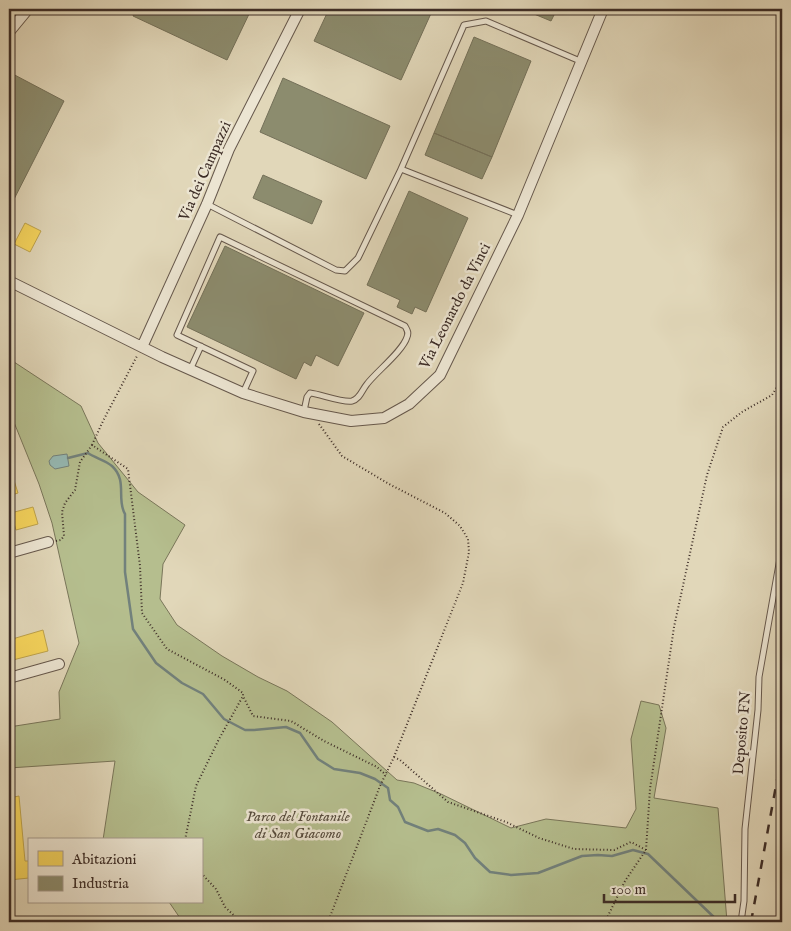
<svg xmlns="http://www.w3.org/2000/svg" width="791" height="931" viewBox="0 0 791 931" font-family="'IM FELL English',serif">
	<rect width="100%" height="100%" fill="#e1d7b9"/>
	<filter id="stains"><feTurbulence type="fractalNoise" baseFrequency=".004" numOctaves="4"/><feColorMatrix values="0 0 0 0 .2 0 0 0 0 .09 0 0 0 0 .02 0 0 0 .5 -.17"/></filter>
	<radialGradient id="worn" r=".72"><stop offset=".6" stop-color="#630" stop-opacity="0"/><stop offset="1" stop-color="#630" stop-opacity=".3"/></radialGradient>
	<!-- green -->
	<path fill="#b5be8e" stroke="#79765a" d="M11 360 81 406 98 443 138 492 185 525 163 564 160 599 177 625 222 656 258 677 287 691 332 722 397 780 414 783 441 794 511 828 546 819 626 828 636 809 631 739 641 701 659 705 666 728 654 798 718 808 727 922H180V918L169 902H201V840H103L115 761 9 768V727L60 719 59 692 79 643 52 523 39 484 9 410V364Z"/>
	<!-- water -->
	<path fill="#95b9b4" stroke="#72817c" d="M67 454 69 466 55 469 50 465 49 461 53 456Z"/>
	<!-- homes -->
	<path fill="#f6d55c" stroke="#bea34c" d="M25 223 41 231 30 252 14 244Z
		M12 474 18 493 9 496V475Z
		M33 507 38 524 16 530 11 513Z
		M43 630 48 651 9 661V640Z
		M19 796 25 861H29V878L9 880V798Z"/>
	<!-- industry -->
	<path fill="#8c8c6e" stroke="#747059" d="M136 9H242L250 12 227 60 133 16Z
		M329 9H433L401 80 314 41Z
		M522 9H557L551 21Z
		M474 37 531 61 492 157 434 133Z
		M9 72 64 101 9 209Z
		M283 78 390 126 366 179 260 132Z
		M434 133 492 157 482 179 425 155Z
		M263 175 322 201 312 224 253 198Z
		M409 191 468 218 426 312 415 307 412 314 397 307 400 300 367 285Z
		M225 246 364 313 338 366 316 355 311 366 304 362 296 379 187 327Z"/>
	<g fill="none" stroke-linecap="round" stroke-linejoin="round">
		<!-- stream -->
		<path stroke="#72817c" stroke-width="2.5" d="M68 458 88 453C95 458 105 460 112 466 128 481 116 499 125 514V572L133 629 156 663 182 683 203 694 224 719 245 730H254L286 727 300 733 318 759 334 769 360 773 375 779 388 788 390 800 398 807 405 822 428 831 438 829 455 835 465 843 475 858 490 872 511 875 538 873 582 856 598 855 612 856 633 850 648 854 719 922"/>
		<!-- service casing -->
		<g stroke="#66584c" stroke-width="7">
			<path id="service" d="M207 204 336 270 345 271 358 258 401 169
				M518 215 401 169 464 25 486 21 580 61
				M190 370 201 346
				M243 393 253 371 177 335 220 237 405 326C407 330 409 332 407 337 403 351 376 372 367 384 362 390 360 399 352 401 343 403 320 394 310 393L307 397 304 411
				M741 922 744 901 745 829 758 710 759 677 782 547"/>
		</g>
		<!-- minor casing -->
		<g stroke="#66584c" stroke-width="12">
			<path id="minor" d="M9 32 28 9
				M9 281 162 357 243 393 304 412 351 421 384 418 409 404 440 375 518 215 603 9
				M142 347 207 204 229 149 300 9
				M9 553 48 542
				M9 678 59 664"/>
		</g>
		<!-- path -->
		<path stroke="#3d2d27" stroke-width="2" stroke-dasharray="1 2.5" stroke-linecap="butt" d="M319 424 342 456 389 484 445 513 460 526 468 539 469 552 463 583 394 757 380 786 328 922
			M92 445 103 421 137 356
			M56 541 61 540 64 536 62 512 65 503 75 490 80 462 92 445 128 469 140 566 142 613 167 649 225 680 243 693V696L253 716 291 721 324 741 377 767 386 775
			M394 757 400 760 448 802 506 822 539 838 574 849 614 850 631 842 646 850 625 881 605 922
			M185 840 196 786 219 739 243 696
			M646 850 650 789 674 627 707 475 723 427 742 412 772 395 782 379
			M201 873 216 889 225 907 241 922
			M9 920 19 922"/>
		<!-- service -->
		<use href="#service" stroke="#ece5d2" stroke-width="5"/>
		<!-- minor -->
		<use href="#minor" stroke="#ece5d2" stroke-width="10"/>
		<!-- rail -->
		<path stroke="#3d2d27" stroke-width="2.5" stroke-dasharray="9 9" stroke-linecap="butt" d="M751 922 782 753"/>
	</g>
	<g text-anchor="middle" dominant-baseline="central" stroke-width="5" stroke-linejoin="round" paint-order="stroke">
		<!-- street labels -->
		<g font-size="15" fill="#3d2d27" stroke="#ece5d2">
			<text transform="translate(205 171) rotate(-66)">Via dei Campazzi</text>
			<text transform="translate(455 306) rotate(-63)">Via Leonardo da Vinci</text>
			<text transform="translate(742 733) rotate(-85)">Deposito FN</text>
		</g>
		<!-- park labels -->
		<g font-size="15" font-style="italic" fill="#554a3c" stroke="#ece5d2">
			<text x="298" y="816">Parco del Fontanile<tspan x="298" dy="17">di San Giacomo</tspan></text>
		</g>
	</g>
	<!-- margin -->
	<rect width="791" height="931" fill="none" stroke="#e1d7b9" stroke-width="30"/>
	<rect x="10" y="10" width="771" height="911" fill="none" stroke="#3d2d27" stroke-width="2.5"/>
	<rect x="15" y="15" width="761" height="901" fill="none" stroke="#3d2d27"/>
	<!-- legend -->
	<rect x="28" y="838" width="175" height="65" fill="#ece5d2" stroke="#a69b8e"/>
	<rect x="38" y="851" width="25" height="15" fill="#f6d55c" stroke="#a69b8e"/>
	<text x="72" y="864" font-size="15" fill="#3d2d27">Abitazioni</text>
	<rect x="38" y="876" width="25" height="15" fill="#8c8c6e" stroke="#a69b8e"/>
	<text x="72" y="888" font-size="15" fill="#3d2d27">Industria</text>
	<!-- scale -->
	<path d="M604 894v8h131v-8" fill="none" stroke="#3d2d27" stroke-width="2.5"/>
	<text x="611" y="894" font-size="15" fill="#3d2d27" stroke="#ece5d2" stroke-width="4" paint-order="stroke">100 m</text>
	<rect width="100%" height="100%" filter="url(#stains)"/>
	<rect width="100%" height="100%" fill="url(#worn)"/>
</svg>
